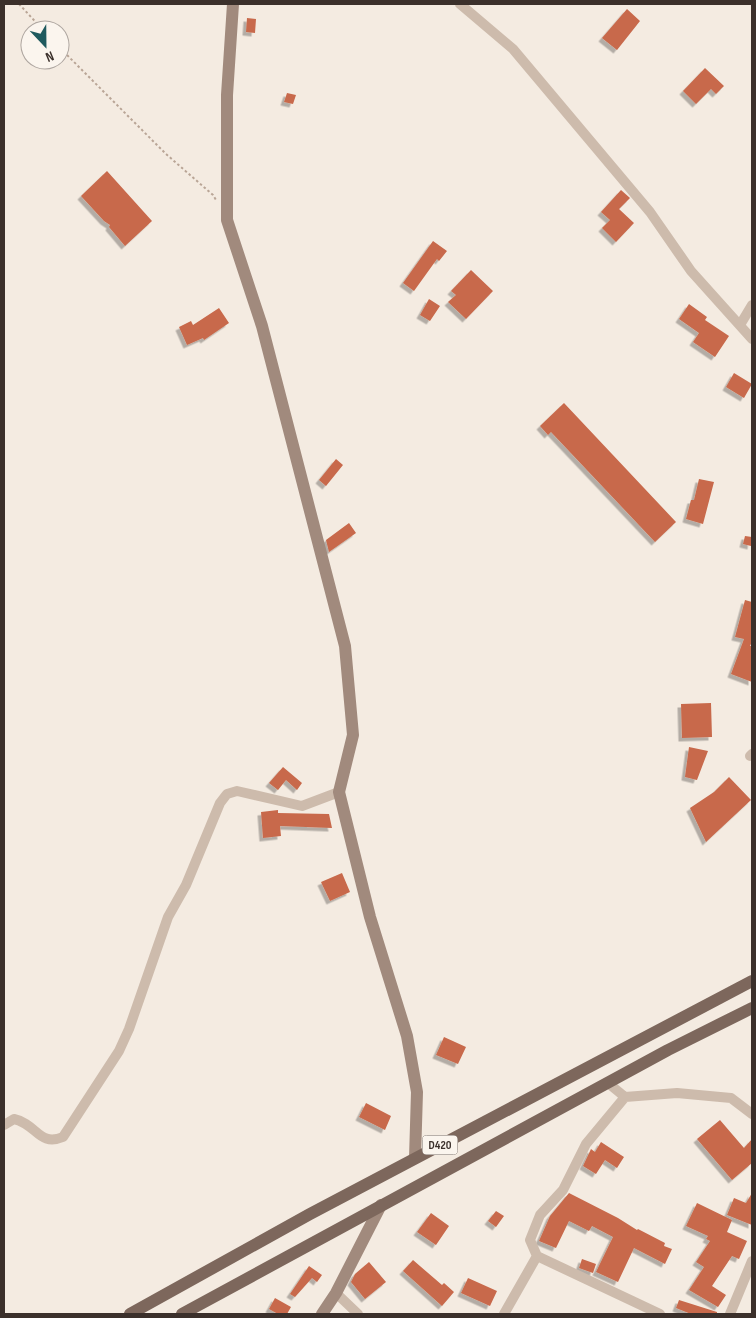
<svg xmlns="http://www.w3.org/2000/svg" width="756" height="1318" viewBox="0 0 756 1318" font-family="'Sofia Sans Condensed',sans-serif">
	<defs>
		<filter id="shadow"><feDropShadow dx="-3.5" dy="3.5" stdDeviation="0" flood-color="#0004"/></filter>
	</defs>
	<rect width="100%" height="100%" fill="#f4ebe1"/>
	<!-- building -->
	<path fill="#c8694b" filter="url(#shadow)" d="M627 9 640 21 617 50 602 38Z
		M247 18 256 19 255 33 246 32Z
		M705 68 724 86 716 94 711 89 696 104 683 91Z
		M287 93 296 95 293 104 284 102Z
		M107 171 152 221 125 246 109 227 110 225 104 221 81 196Z
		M621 190 630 198 619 209 634 223 616 242 602 228 610 220 601 212Z
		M433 241 447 251 439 261 437 259 414 291 403 283Z
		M471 270 493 291 466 319 448 302 456 295 451 291Z
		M429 299 440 306 430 321 420 315Z
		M689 304 707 317 705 320 729 336 715 357 693 342 699 333 679 319Z
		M219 308 229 323 204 340 203 338 187 345 179 327 191 321 193 325Z
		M734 373 752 384 744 398 726 387Z
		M564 403 676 522 655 542 551 432 548 435 540 426Z
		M336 459 343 465 326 486 319 480Z
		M699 479 714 482 703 524 686 519 691 500H694Z
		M349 523 356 533 329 552 326 540Z
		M745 536 752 537 751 546 743 544Z
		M745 600 752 602V642L750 646H752V682L731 674 744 639 735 637Z
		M711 703 712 737 682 738 681 704Z
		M689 747 708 751 697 780 685 777Z
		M283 767 302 783 297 790 286 780 278 790 269 783Z
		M729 777 751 800 706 842 690 808 714 792Z
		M278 810V813L329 814 332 828 280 826 281 836 263 838 261 812Z
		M342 873 350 892 330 901 321 882Z
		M444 1037 466 1047 458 1064 436 1055Z
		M366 1103 391 1116 385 1130 359 1117Z
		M720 1120 744 1148 752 1139V1163L732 1180 697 1139Z
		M601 1142 624 1157 617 1168 605 1160 596 1174 583 1166 591 1149 595 1152Z
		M569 1193 618 1218 637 1230 638 1229 665 1243 664 1246 672 1249 665 1264 634 1248 618 1282 596 1272 613 1237 592 1226 589 1231 569 1221 556 1248 539 1241 550 1216Z
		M752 1193V1225L727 1215 734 1198 746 1203Z
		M697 1203 732 1220 727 1232 747 1241 739 1259 732 1256 712 1286 726 1295 718 1307 689 1290 704 1267 696 1262 710 1241 706 1239 708 1236 686 1226Z
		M496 1211 504 1216 496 1227 488 1221Z
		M431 1213 449 1226 436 1245 417 1232Z
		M582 1259 596 1264 593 1273 579 1268Z
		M413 1260 442 1285 444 1283 454 1292 442 1306 403 1271Z
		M369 1262 386 1282 365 1299 351 1282 355 1274Z
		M309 1266 322 1275 317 1282 312 1278 295 1297 290 1294Z
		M468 1278 497 1291 490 1306 461 1293Z
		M275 1298 291 1307 287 1314H278L269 1309Z
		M679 1300 717 1312V1314H691L676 1308Z"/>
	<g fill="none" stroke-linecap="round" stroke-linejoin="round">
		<!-- path -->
		<path stroke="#b9a596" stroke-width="2" stroke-dasharray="2.5 2.5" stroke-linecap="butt" d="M19 4 43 30
			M60 48 166 154 213 195 216 200"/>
		<!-- street -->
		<path stroke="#cdbbac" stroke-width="10" d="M460 4 513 49 650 212 691 271 752 339
			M740 325 752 305
			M750 756 752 754
			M608 1083 625 1097 677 1093 731 1098 752 1114
			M4 1125 14 1119C37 1124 39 1147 63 1137L119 1051 129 1029 168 917 186 885 220 803 227 794 237 791 302 806 339 792
			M537 1256 660 1314
			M336 1293 358 1314
			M504 1314 537 1256 530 1240 540 1215 563 1190 586 1144 625 1097
			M730 1314 752 1261"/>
		<!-- secondary -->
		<path stroke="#a18a7d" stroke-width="12" d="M233 4 227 95V220L262 326 345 646 353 735 339 792 370 917 407 1036 417 1092 415 1158
			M322 1314 336 1293 381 1205"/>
		<!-- primary -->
		<path stroke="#7d675c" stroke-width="12" d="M130 1314 310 1214 752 981
			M182 1314 668 1050 752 1008"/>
	</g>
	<g text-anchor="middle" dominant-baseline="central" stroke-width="4" stroke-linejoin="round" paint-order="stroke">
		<!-- shield labels -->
		<rect fill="#fbf5ee" stroke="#756b66" stroke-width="1" x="422.5" y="1135.5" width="35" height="19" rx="4"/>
		<g font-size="12" font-weight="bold" fill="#3b302b">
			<text x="440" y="1145">D420</text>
		</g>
	</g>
	<!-- border -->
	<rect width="756" height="1318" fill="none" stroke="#3b302b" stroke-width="10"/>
	<!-- north arrow -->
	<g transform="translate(45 45) rotate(158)"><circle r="24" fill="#fbf5ee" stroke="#aea6a0"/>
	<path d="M0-4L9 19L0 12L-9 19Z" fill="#1f5a5e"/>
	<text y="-8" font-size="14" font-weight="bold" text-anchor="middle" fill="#3b302b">N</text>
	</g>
</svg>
